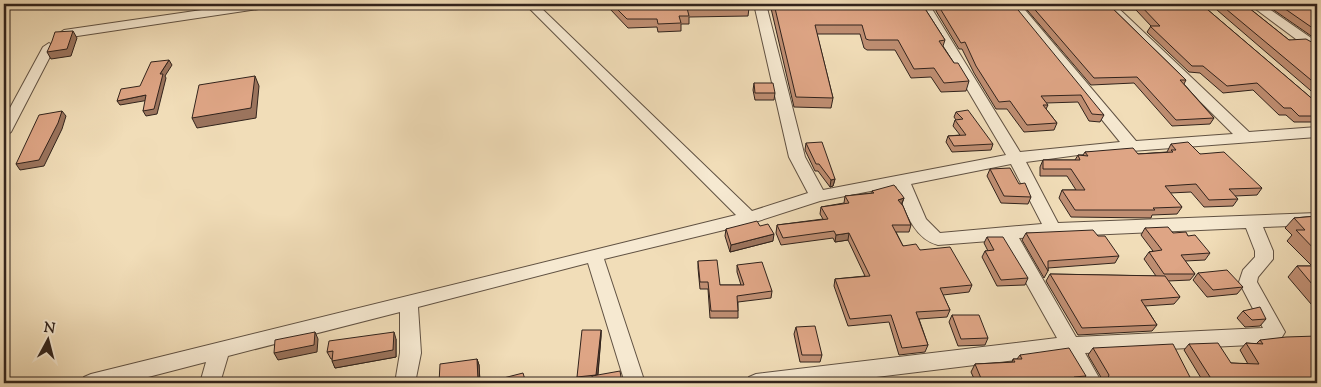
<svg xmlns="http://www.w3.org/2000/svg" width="1321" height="387" viewBox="0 0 1321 387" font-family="'Sorts Mill Goudy',serif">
	<rect width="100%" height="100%" fill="#f1ddb8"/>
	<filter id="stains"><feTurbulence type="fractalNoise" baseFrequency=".004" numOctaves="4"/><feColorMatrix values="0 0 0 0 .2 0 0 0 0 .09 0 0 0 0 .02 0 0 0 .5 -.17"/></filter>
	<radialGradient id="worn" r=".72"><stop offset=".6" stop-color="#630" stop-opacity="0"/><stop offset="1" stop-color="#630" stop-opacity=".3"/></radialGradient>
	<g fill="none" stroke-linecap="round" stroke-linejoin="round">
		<!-- minor casing -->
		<g stroke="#615243" stroke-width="2">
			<path id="minor" d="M243 4H271L265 8 64 38 58 34 64 30Z
				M525 4H537L752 211 808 193 789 157 754 4H766L805 157 823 190 1006 155 917 4H929L1020 152 1120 142 1008 4H1020L1136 141 1233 134 1102 4H1114L1249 132 1317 127V137L1078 155 1026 162 1058 223 1317 213V225L1263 227 1273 251V259L1258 277 1257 282 1285 332 1279 342 1272 344 1085 353 1102 383H1081L1065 354 827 383H746L749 377 756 374 1057 338 1002 240 938 245C912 238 905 209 896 186L820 201 749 224 604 259 645 383H625L588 263 418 307 421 353 415 383H395L400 353V312L228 356 220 383H200L206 362 125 383H81L84 377 91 374 736 215ZM1011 164 1042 224 940 233 926 219 911 184ZM1246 228 1255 251V257L1243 270 1239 282 1263 328 1076 337 1019 238Z
				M1249 4H1262L1317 42V52L1312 51Z
				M49 43 55 47 11 132 4 137V119L43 47Z"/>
		</g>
		<!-- minor -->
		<use href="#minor" fill="#f6e9d1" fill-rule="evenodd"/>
	</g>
	<!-- wall -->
	<path fill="#bf8e72" stroke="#31231c" d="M610 4H748L749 8 748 16 689 17V24H681V31L658 32 657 27 628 28 610 9Z
		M770 4H922L945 40 943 46 954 63 969 81 966 91 941 92 931 77 911 78 895 50H867L864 48 860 34H817L833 98 831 108 794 107Z
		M934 4H975L1104 115 1100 122 1089 121 1078 102 1046 103 1048 105 1046 109 1057 123 1054 130 1024 132 1007 109H996L974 73 962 49H959L936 11V9Z
		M1022 4H1108L1186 80 1184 84 1214 118 1210 124 1172 126 1134 83 1091 85Z
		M1116 4H1201L1316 102H1317V122H1294L1286 115H1279L1253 90 1223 93 1200 73 1189 72 1147 32 1151 26 1136 10H1123Z
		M1210 4H1244L1289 40 1317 45V96Z
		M1265 4H1317V5L1312 4 1317 7V40Z
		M754 83 775 93 774 100H755L753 90Z
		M956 112 993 144 991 150 952 152 946 142 948 136 960 135 953 126 955 120H956L954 117Z
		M806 143 835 179 833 186 830 187 818 171H815L805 150Z
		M1171 144 1200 154 1262 188 1257 195 1235 196 1238 199 1233 206 1204 207 1191 192 1170 193 1182 207 1177 214 1152 215 1151 218 1071 217 1059 198 1062 190H1076L1067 176H1040V167L1043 160H1075L1078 155H1083L1085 152 1138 154 1167 152Z
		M990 169 1031 197 1028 204 1001 203 987 176Z
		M872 191 904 198 902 204 911 225 909 232H896L903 246 920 250 972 285 969 292 943 295 950 310 947 317 919 319 928 345 925 352 899 355 889 322 848 326 834 286 835 279 865 276 848 240 835 242 833 238 781 245 776 233 777 225 823 219 820 214 821 207 844 203 845 196 872 193Z
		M1317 216V311L1288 277 1297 266H1312L1287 241 1292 235 1285 228 1294 218Z
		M760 226 773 241 730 252 725 236 726 229Z
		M1145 228 1188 236 1210 253 1205 260 1185 261 1195 274 1190 280 1168 281 1180 297 1174 304 1145 306 1157 325 1152 331 1078 335 1046 281 1050 274 1156 276 1144 259 1149 252 1153 251 1141 235Z
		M1026 233 1098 236 1119 256 1115 263 1048 268V271L1044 278 1022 240Z
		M987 237 1028 278 1025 285 997 286 982 257 985 251H988L984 243Z
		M698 261 720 285H741L737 272V265L772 291 771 298 738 302V318H710L708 289H700L698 268Z
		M1198 273 1243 287 1237 294 1207 297 1193 280Z
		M1243 311 1266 319 1260 326 1245 327 1237 318Z
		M952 315 988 338 985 345 958 346 949 322Z
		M796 327 822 355 820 362H800L794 334Z
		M601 330V336L598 375 592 382 578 383 577 377Z
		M396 339V357L335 368 332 359H331L327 352Z
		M1260 340 1317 383H1204L1184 350 1189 344 1231 363 1248 364 1240 350 1246 343 1256 344Z
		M1093 348 1193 383H1099L1102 379 1088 355Z
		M1020 355 1086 376 1081 383H976L971 372 975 364 1012 362 1013 359H1017Z
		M477 359 479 365 480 383H439Z"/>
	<!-- shaded-wall -->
	<path fill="#9b745d" stroke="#31231c" d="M73 31 77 38 71 56 51 59 47 52Z
		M169 60 172 65 165 76 166 78 157 114 146 116 143 111 160 74Z
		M255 76 259 86 256 118 197 128 192 118Z
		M146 95 149 100 120 105 117 101Z
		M62 111 66 116 62 129 44 166 20 170 16 164Z
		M835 179 833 186 830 187 831 180Z
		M904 198 901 205 898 200Z
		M849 233 848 240 835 242 836 235Z
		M774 234 773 241 730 252 731 245Z
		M601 330V336L597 382 596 376Z
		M315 332 318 339 317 352 278 360 274 353Z
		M394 332 396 339V357L335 368 332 361Z
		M477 359 479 365 480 383H479L478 380Z"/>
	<!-- building -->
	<path fill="#dea585" stroke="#31231c" d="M612 4H748L749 8H687L689 16H679L681 23 658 24 657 19H627Z
		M774 4H922L945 40 939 41 954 63H958L969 81 944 83 934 68 914 69 898 40H869L866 39 862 25H815L833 98 796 97Z
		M939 4H975L976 5H1014L1104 115 1092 114 1081 95 1041 96 1048 105H1043L1057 123 1027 125 1010 101 999 102 976 66 965 42 961 43 938 5H940Z
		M1030 4H1108L1186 80H1180L1214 118 1176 120 1137 77 1094 78Z
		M1126 4H1201L1316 102H1317V116H1299L1291 108H1284L1257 83 1227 86 1203 66H1192L1150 26H1160L1139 4Z
		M1220 4H1244L1289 40 1306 39 1317 45V85Z
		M1278 4H1312L1317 7V31Z
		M73 31 67 49 47 52 52 41 55 32Z
		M169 60 160 74H163L154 109 143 111 146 95 117 101 121 89 140 86 151 62Z
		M255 76 251 108 192 118 199 85Z
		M754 83H773L775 93H755Z
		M968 110 993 144 954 146 948 136 966 135 955 120 963 119 956 112Z
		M62 111 58 123 39 160 16 164 39 115Z
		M822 142 835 179 831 180 819 164H816L806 143Z
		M1188 142 1200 154 1224 152 1262 188 1229 189 1238 199 1209 200 1196 184 1165 186 1182 207 1153 208 1155 210H1075L1062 190H1085L1071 169H1043V160H1080L1078 155 1088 156 1085 152 1133 148 1138 154 1173 152 1171 150H1176L1171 144Z
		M1010 168 1019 184 1025 183 1031 197 1004 196 990 169Z
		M894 185 902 195 904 198 898 200 903 206 911 225H892L903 246 916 244 920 250 950 247 972 285 940 288 950 310 916 312 928 345 902 348 891 315 850 319 835 279 870 276 849 233 836 235 834 231 783 238 777 225 828 219 821 207 849 203 845 196 874 193 872 191Z
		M1317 216V252L1296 230H1305L1294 218Z
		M757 221 760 226 768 224 774 234 731 245 726 229Z
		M1168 227 1173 233 1186 232 1188 236 1195 235 1210 253 1181 255 1195 274H1164L1149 252 1162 250 1145 228Z
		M1093 230 1098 236H1105L1119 256 1048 261V271L1026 233Z
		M987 237H1003L1028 278 1001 280 985 251 994 250Z
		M717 260 720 285H744L737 265 762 262 772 291 737 296 738 311H711L708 282H700L698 261Z
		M1297 266H1317V290Z
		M1227 270 1243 287 1213 290 1198 273Z
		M1050 274 1165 276 1180 297 1141 300 1157 325 1082 328Z
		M1260 307 1266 319 1252 320 1243 311Z
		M952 315H979L988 338 961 339Z
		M815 326 822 355H802L796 327Z
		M582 330H601L596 375 577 377Z
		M315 332 314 345 274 353 275 340Z
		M394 332 393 350 332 361 333 351 327 352 329 341Z
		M1317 336V383H1237L1235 380H1212L1189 344 1218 343 1231 363 1259 364 1246 343 1263 344 1260 340 1286 337Z
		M1173 344 1193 383H1105L1103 378H1108L1109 375 1093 348Z
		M1069 348 1086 376 1074 377 1077 383H983L975 364 1015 362 1013 359H1022L1020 355Z
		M477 359 478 380 456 383H439L440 364Z
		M620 371 622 383H593L592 376Z
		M523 373 526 383H484Z
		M783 381 784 383H752Z"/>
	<!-- margin -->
	<rect width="1321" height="387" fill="none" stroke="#f1ddb8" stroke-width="20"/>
	<rect x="5" y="5" width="1311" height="377" fill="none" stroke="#31231c" stroke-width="2.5"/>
	<rect x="10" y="10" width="1301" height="367" fill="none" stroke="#31231c"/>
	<!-- north arrow -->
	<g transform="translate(48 340) rotate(7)" stroke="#f6e9d1" stroke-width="4" paint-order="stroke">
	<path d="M0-4L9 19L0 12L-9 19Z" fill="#31231c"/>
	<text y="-8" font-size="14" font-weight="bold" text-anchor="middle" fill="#31231c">N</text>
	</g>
	<rect width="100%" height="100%" filter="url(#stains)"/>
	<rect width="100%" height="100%" fill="url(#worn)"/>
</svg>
